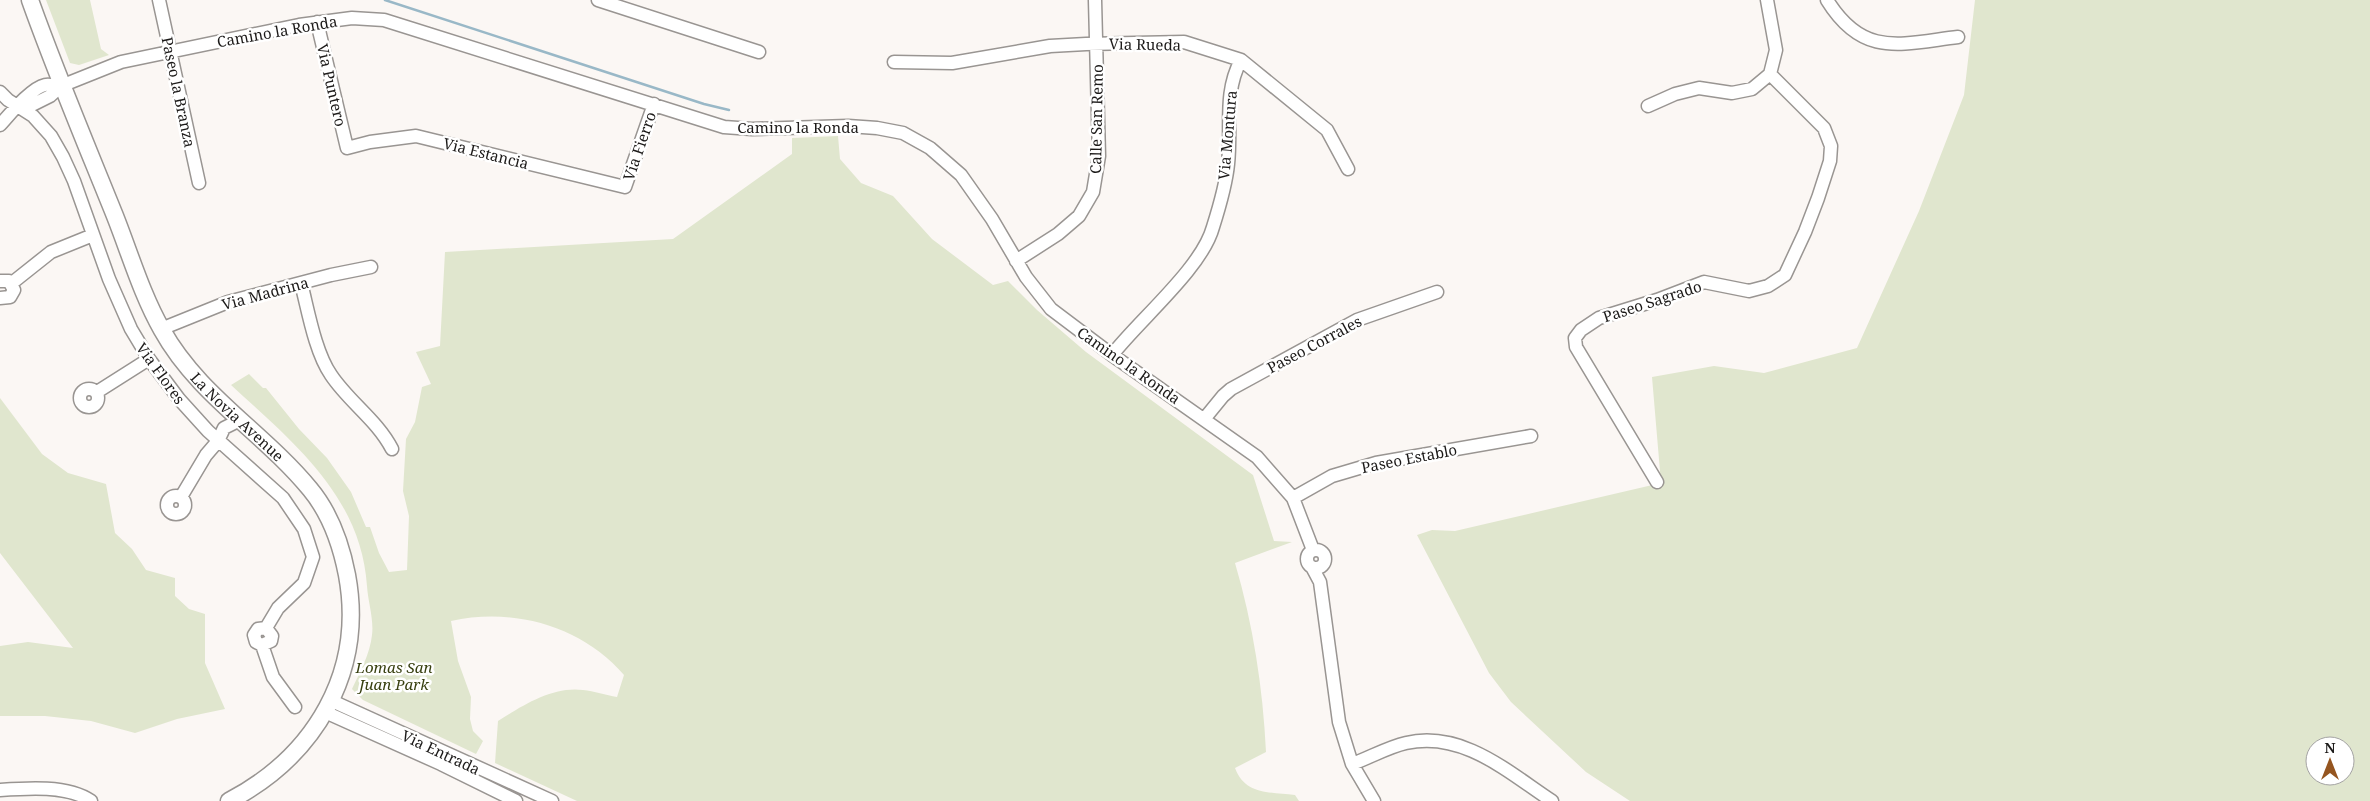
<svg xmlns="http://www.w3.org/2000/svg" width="2370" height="801" viewBox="0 0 2370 801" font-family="'Noto Serif',serif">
	<rect width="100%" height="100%" fill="#fbf7f4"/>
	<!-- green -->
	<path fill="#e0e6ce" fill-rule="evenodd" d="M46 0H90L101 49 109 55 79 65 70 63Z
		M1975 0H2370V801H1630L1586 772 1511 702 1489 673 1417 535 1432 530 1455 531 1661 483 1652 377 1714 366 1764 373 1857 348 1919 211 1964 95ZM2315 746H2345V776H2315Z
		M838 136 840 159 861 183 893 196 932 239 993 285 1008 281 1037 310 1086 352 1253 475 1274 541 1292 542 1235 563C1253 624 1263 688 1266 752L1235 768C1245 795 1270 792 1295 795L1299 801H577L495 763 498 721C522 706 552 686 583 690 594 691 606 695 617 697L624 675C582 626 514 607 451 621L458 661 471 697 470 719 473 731 483 741 476 754 363 700 352 689C360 672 370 654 372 635 374 619 368 602 367 586 361 496 293 442 231 385L249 374 263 388H266L299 429 327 458 351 492 366 527H370L379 553 389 572 407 570 409 516 403 491 406 439 415 422 422 387 431 384 416 352 440 346 445 252 673 239 792 154V138Z
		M0 398 42 454 68 473 106 484 115 533 132 549 146 570 175 578V596L189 609 205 614V663L225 709 177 719 135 733 91 721 45 716H0V646L28 642 73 648 0 553Z"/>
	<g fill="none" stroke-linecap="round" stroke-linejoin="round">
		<!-- stream -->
		<path stroke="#99b8c7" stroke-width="2.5" d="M385 0 704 104 729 110"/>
		<!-- minor casing -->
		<g stroke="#999592" stroke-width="15">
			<path id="minor" d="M159 0 199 183
				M598 0 759 52
				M1827 0C1863 58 1900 44 1958 37
				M317 22 347 148 370 142 416 136 625 187 654 104
				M894 62 952 63 1050 46 1086 44 1184 42 1241 60 1327 130 1348 169
				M0 92 8 100 33 116 51 136 63 157 74 181 109 279 131 329 149 359 179 399 208 431 283 498 304 529 313 557 304 583 278 608 266 628
				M20 106 32 105 50 96 61 86 121 62 299 25 352 18 384 20 724 127 752 129 848 126 877 128 903 133 930 148 961 175 992 219 1026 277 1051 309 1112 355 1257 457 1293 498 1313 550
				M1648 106 1675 94 1699 88 1732 93 1752 89 1770 74 1776 50 1767 0
				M0 125C10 114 31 88 45 85 50 84 56 86 61 86
				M1016 261 1058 234 1079 216 1093 192 1099 156 1095 0
				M0 281H9L14 290 10 297 0 298
				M12 283 51 252 93 235
				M301 283C308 310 315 352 331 375 349 402 377 420 392 449
				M161 329 228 302 331 275 371 267
				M1112 355C1139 320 1202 268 1213 227 1219 208 1226 185 1228 164 1232 128 1223 93 1241 60
				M80 398a9 9 0 1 1 18 0a9 9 0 1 1-18 0Z
				M97 392 149 359
				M1205 418 1223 396 1231 389 1357 320 1437 292
				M1657 482 1576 347 1575 338 1581 330 1599 318 1657 300 1704 282 1749 291 1768 286 1785 275 1805 232 1818 198 1830 161 1831 146 1824 128 1770 74
				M167 505a9 9 0 1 1 18 0a9 9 0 1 1-18 0Z
				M181 497 206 455 218 441 224 428 240 420
				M1293 498 1332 476 1376 463 1531 436
				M1307 559a9 9 0 1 1 18 0a9 9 0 1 1-18 0Z
				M1312 567 1320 582 1339 722 1352 764 1374 801
				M262 645 271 641 272 636 266 628 258 629 254 635 256 642 262 645 273 677 295 707
				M332 701 552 801
				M325 712 441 764 516 801
				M1352 764C1369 758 1388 747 1406 743 1462 730 1508 772 1552 801
				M0 790C27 788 68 785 91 801"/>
		</g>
		<!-- major casing -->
		<g stroke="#999592" stroke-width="19">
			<g id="major">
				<path id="s1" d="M30 0C56 73 86 144 115 216 130 254 142 295 162 330 198 395 263 432 310 489 330 513 341 544 347 575 365 672 315 756 229 801"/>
			</g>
		</g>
		<!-- minor -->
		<use href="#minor" stroke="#fff" stroke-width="12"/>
		<!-- major -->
		<use href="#major" stroke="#fff" stroke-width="16"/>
	</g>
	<g text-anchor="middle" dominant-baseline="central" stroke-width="5" stroke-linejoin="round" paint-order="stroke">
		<!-- street labels -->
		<g font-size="15" fill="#1c1a19" stroke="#fff">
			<text transform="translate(277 31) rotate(-10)">Camino la Ronda</text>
			<text transform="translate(1145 44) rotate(1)">Via Rueda</text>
			<text transform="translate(332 85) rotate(77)">Via Puntero</text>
			<text transform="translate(179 92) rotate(78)">Paseo la Branza</text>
			<text transform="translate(1096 119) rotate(-89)">Calle San Remo</text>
			<text x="798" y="127">Camino la Ronda</text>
			<text transform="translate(1227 135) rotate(-85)">Via Montura</text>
			<text transform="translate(639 146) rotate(-71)">Via Fierro</text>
			<text transform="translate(486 153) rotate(14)">Via Estancia</text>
			<text transform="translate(265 293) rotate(-15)">Via Madrina</text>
			<text transform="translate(1652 301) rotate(-18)">Paseo Sagrado</text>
			<text transform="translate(1314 344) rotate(-28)">Paseo Corrales</text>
			<text transform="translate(1129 365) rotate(35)">Camino la Ronda</text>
			<text transform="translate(161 373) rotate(54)">Via Flores</text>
			<text stroke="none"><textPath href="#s1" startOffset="471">La Novia Avenue</textPath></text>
			<text transform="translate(1409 458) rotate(-11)">Paseo Establo</text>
			<text transform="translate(441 752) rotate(25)">Via Entrada</text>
		</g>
		<!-- park labels -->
		<g font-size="15" font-style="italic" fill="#373f0f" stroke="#fff">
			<text x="394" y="667">Lomas San<tspan x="394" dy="17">Juan Park</tspan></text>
		</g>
	</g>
	<!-- north arrow -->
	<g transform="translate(2330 761)"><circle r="24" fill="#ffffff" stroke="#a4a3a3"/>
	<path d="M0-4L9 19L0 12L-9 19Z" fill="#95551f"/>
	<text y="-8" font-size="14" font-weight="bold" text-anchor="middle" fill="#1c1a19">N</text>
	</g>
</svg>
